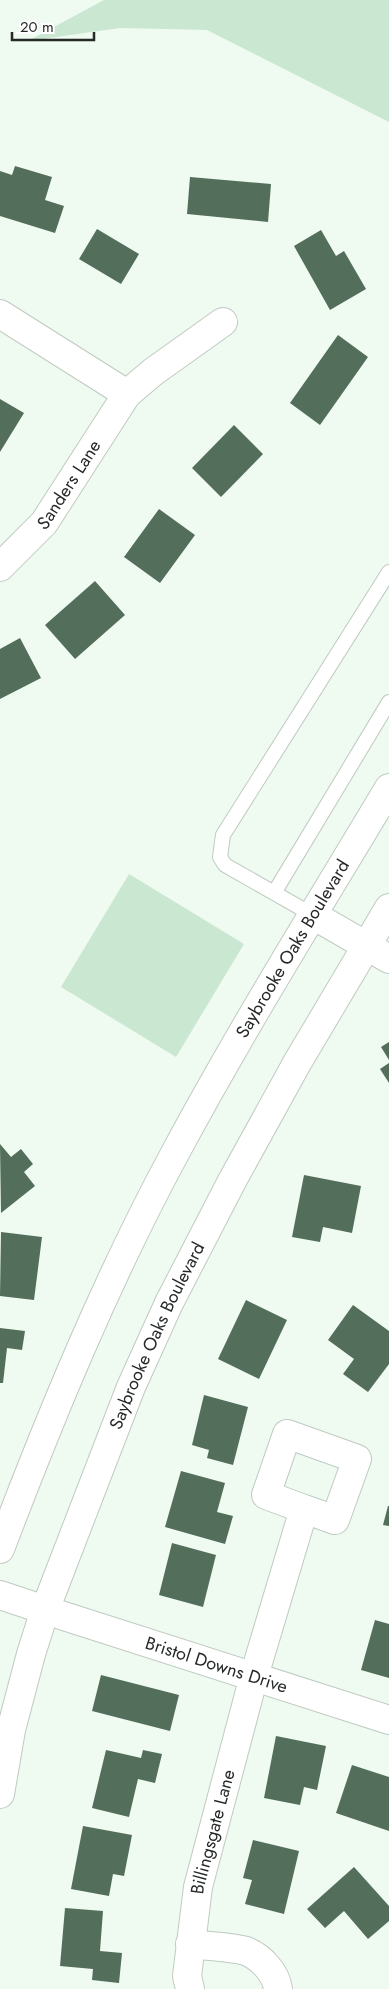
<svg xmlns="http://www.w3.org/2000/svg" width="389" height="1989" viewBox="0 0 389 1989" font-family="Jost,sans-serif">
	<rect width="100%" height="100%" fill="#effaf1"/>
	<!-- green -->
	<path fill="#cae7d1" d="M104 0H389V122L207 30 120 28 28 41Z
		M129 874 244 944 176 1057 61 987Z"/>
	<!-- building -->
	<path fill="#536e5a" d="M15 166 52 177 45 200 64 206 55 233 0 216V171L12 175Z
		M190 177 271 184 268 222 187 214Z
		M97 229 139 254 121 284 79 259Z
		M321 230 336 256 344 251 366 289 330 310 294 246Z
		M338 335 368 357 320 425 290 403Z
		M0 399 24 413 0 452Z
		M234 425 263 454 221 497 192 468Z
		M159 509 195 535 160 583 124 557Z
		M95 581 125 615 75 659 45 625Z
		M20 638 41 678 0 699V649Z
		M389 1042V1060L381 1047Z
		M389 1063V1083L380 1069Z
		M0 1144 11 1157 21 1149 33 1164 24 1172 35 1186 1 1213Z
		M304 1175 361 1186 352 1233 323 1227 320 1242 292 1237Z
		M1 1232 42 1237 34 1300 0 1296Z
		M246 1300 287 1320 259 1379 218 1359Z
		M353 1305 389 1331V1364L368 1392 343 1374 354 1359 328 1340Z
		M0 1328 25 1331 22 1350 7 1348 3 1383H0Z
		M204 1395 248 1407 233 1465 207 1458 209 1450 192 1445Z
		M181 1471 225 1483 217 1512 233 1516 225 1544 165 1527Z
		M388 1506H389V1526L383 1525Z
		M172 1543 216 1555 203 1607 159 1595Z
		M375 1620 389 1624V1678L361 1670Z
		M101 1675 179 1695 170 1731 92 1711Z
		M276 1736 326 1746 317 1790 304 1787 300 1805 264 1798Z
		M106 1750 141 1758 143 1750 162 1754 155 1783 138 1779 129 1817 92 1808Z
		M352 1765 389 1777V1831L336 1813Z
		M83 1826 132 1835 124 1876 113 1874 109 1896 71 1889Z
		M253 1840 299 1851 284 1914 245 1904 252 1880 243 1878Z
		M354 1867 389 1906V1921L368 1939 344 1911 325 1928 307 1909Z
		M65 1908 103 1911 100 1951 122 1953 119 1983 92 1980 93 1969 60 1966Z"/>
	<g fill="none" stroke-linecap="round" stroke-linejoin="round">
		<!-- service casing -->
		<g stroke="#bfcac1" stroke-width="16">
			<path id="service" d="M274 893 389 702
				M313 915 225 865 220 857 223 835 389 572"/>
		</g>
		<!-- minor casing -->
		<g stroke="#bfcac1" stroke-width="30">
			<g id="minor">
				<path d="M0 314 127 394"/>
				<path id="s1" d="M0 567 44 523 127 394 153 372 223 322"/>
				<path d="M313 915 389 959"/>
				<path id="s2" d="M45 1610 389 1720"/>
				<path d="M190 1944C206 1946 232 1947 246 1951 261 1957 276 1973 278 1989"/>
				<path id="s3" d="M190 1989 187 1976 198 1887 254 1676 304 1509 266 1495 287 1434 357 1459 335 1520 304 1509"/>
			</g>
		</g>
		<!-- tertiary casing -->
		<g stroke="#bfcac1" stroke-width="30">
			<g id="tertiary">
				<path id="s4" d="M0 1549C51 1415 106 1281 174 1155 241 1030 316 910 389 788"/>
				<path d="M0 1595 45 1610"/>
				<path id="s5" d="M0 1794 11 1730 31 1654 45 1610 131 1387 169 1303 232 1181 297 1063 389 908"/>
			</g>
		</g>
		<!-- service -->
		<use href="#service" stroke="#fff" stroke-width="14"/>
		<!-- minor -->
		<use href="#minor" stroke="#fff" stroke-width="28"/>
		<!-- tertiary -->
		<use href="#tertiary" stroke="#fff" stroke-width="28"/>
	</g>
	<g text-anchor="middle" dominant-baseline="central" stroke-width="5" stroke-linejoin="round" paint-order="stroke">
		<!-- street labels -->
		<g font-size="18" fill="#262a27" stroke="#fff">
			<text stroke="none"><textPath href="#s1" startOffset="108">Sanders Lane</textPath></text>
			<text stroke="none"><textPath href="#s4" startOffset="669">Saybrooke Oaks Boulevard</textPath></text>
			<text stroke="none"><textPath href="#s5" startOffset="486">Saybrooke Oaks Boulevard</textPath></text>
			<text stroke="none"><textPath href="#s2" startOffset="180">Bristol Downs Drive</textPath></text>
			<text stroke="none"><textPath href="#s3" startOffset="160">Billingsgate Lane</textPath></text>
		</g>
	</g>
	<!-- scale -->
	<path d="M12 32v8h82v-8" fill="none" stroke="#262a27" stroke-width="2.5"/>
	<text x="20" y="32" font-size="15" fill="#262a27" stroke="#ffffff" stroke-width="4" paint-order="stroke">20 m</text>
</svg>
